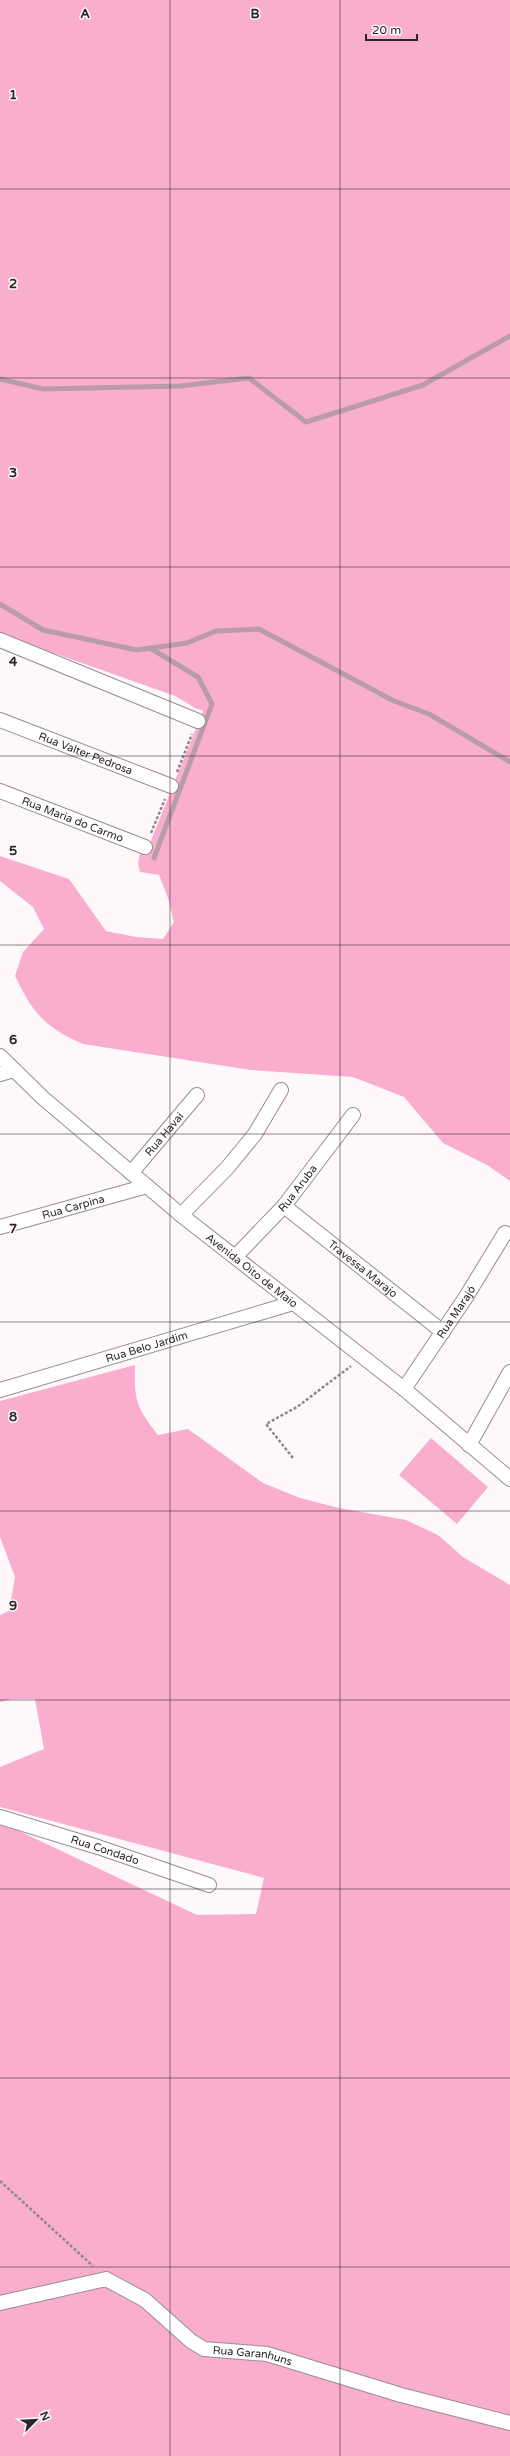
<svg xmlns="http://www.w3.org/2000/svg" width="510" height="2456" viewBox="0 0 510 2456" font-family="'Varela Round',sans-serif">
	<rect width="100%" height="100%" fill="#fff8fb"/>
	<!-- green -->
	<path fill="#faaece" d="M0 0H510V1181L487 1165 443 1143 404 1097 353 1077 251 1070 83 1044C44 1027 33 1013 15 976L23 952 44 929 33 907 0 881V856L69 879 106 931 136 937 163 939 174 922 168 898 159 875 140 872 138 863 140 853H146L203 711 195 708 175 696 0 634Z
		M135 1365C134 1400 136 1407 158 1435L188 1429 263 1483 300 1498 339 1508 406 1520 438 1535 463 1557 510 1585V2456H0V1825L17 1830 197 1915 256 1914 264 1878 0 1807V1767L44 1749 35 1699H12L0 1702V1615L9 1611 15 1577 0 1537V1401Z
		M431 1438 488 1487 457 1524 399 1475Z"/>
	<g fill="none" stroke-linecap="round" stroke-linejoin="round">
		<!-- stream -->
		<path stroke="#ba9ca8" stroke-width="5" d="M0 379 43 389 180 386 249 378 306 422 423 385 510 336
			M0 604 43 630 137 650 187 643 216 631 259 629 394 701 429 714 510 762
			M150 648 198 677 212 704 154 858"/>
		<!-- street casing -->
		<g stroke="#9a8c91" stroke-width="16">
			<g id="street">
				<path d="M0 640 198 721"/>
				<path id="s1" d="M0 720 171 786"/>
				<path id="s2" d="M0 791 145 847"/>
				<path id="s3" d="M0 1056 43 1098 181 1215 404 1389 510 1479"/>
				<path d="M0 1074 14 1070"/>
				<path id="s4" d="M131 1173 197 1095"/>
				<path id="s5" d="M284 1206 443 1332"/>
				<path d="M181 1215 228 1167 255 1134 281 1090"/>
				<path id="s6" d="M0 1227 147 1186"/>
				<path id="s7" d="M235 1257 284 1206 353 1115"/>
				<path id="s8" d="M404 1389 466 1297 505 1233"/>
				<path id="s9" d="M0 1390 293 1303"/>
				<path d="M469 1445 510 1372"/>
				<path id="s10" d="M0 1817 98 1847 209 1885"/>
				<path id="s11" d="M0 2303 106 2279 145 2300 191 2341 204 2349 267 2354 401 2395 510 2423"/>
			</g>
		</g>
		<!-- path -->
		<path stroke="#8d8789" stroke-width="2.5" stroke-dasharray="3 2" stroke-linecap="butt" d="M177 772 192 734
			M151 833 165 799
			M293 1458 266 1424 297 1407 351 1366
			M0 2181 93 2266"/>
		<!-- street -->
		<use href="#street" stroke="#fff" stroke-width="14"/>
	</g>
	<!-- grid -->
	<path fill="none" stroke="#2b2527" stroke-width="1" stroke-opacity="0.55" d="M170 0V2456M340 0V2456M0 189H510M0 378H510M0 567H510M0 756H510M0 945H510M0 1134H510M0 1322H510M0 1511H510M0 1700H510M0 1889H510M0 2078H510M0 2267H510"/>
	<g text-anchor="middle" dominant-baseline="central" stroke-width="3" stroke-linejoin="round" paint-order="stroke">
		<!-- street labels -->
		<g font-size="11" fill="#2b2527" stroke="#fff8fb">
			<text stroke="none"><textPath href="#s1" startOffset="92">Rua Valter Pedrosa</textPath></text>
			<text stroke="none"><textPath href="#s2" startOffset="78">Rua Maria do Carmo</textPath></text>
			<text stroke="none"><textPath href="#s4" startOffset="51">Rua Havaí</textPath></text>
			<text stroke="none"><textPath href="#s7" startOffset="93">Rua Aruba</textPath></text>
			<text stroke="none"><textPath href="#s6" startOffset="76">Rua Carpina</textPath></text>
			<text stroke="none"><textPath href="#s5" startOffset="101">Travessa Marajo</textPath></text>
			<text stroke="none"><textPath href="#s3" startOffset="331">Avenida Oito de Maio</textPath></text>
			<text stroke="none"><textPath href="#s8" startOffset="93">Rua Marajó</textPath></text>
			<text stroke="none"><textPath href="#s9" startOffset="153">Rua Belo Jardim</textPath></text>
			<text stroke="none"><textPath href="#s10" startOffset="110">Rua Condado</textPath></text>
			<text stroke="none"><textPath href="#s11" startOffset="279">Rua Garanhuns</textPath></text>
		</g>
	</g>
	<g font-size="13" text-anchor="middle" font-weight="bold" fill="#2b2527" stroke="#fff8fb" stroke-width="3" stroke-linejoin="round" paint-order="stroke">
		<text x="85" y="18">A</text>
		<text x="255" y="18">B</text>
		<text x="13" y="99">1</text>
		<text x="13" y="288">2</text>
		<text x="13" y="477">3</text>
		<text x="13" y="666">4</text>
		<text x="13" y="855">5</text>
		<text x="13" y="1044">6</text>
		<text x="13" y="1233">7</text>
		<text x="13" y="1421">8</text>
		<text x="13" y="1610">9</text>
	</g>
	<!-- north arrow -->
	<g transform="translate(36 2420) rotate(66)" stroke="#fff8fb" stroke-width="3" paint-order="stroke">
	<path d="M0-3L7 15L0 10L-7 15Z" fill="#2b2527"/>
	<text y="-6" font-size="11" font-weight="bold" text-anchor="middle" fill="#2b2527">N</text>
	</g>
	<!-- scale -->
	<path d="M366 34v6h51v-6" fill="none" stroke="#2b2527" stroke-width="2"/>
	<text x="372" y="34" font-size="12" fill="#2b2527" stroke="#fff8fb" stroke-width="3" paint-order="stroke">20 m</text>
</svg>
